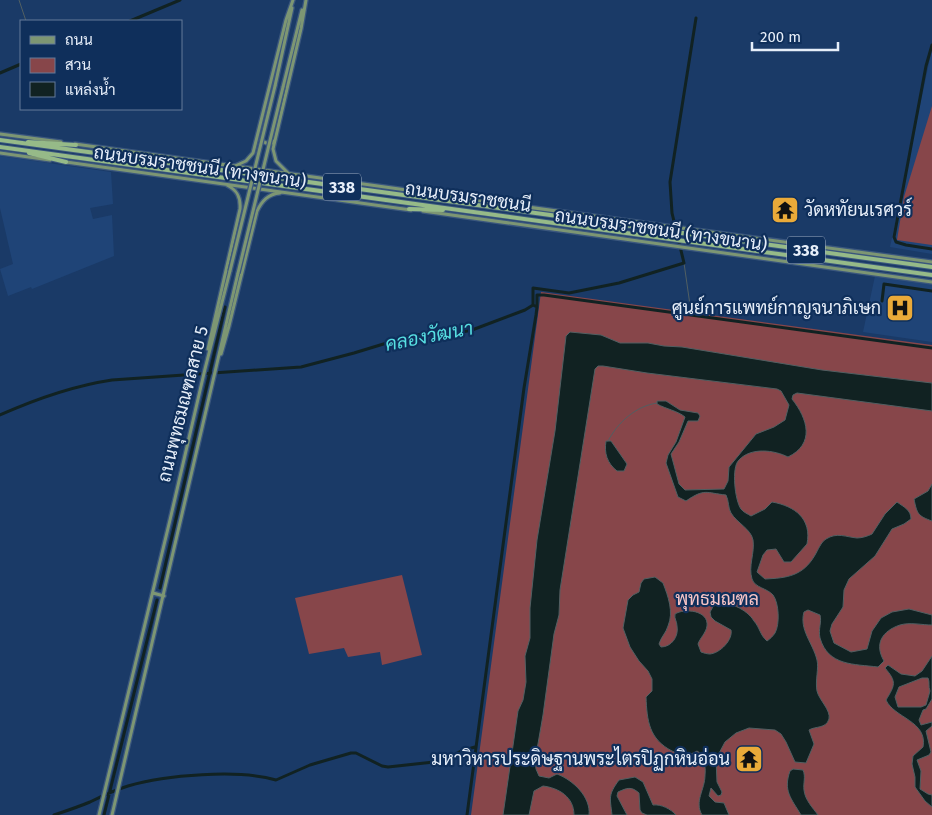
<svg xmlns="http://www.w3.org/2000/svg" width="932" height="815" viewBox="0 0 932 815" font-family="'Fira Sans',Sarabun,sans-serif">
	<rect width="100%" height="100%" fill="#1a3a67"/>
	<!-- built -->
	<path fill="#1f4477" d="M932 49V254L890 247Z
		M0 156 111 172 113 204 90 208 93 219 112 215 114 256 32 289 31 287 8 296 0 269 13 264 0 208Z
		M875 276 932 284V342L863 332Z"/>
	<!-- green -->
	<path fill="#87464a" d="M932 106V245L897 240 904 197Z
		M541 292 932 345V815H471Z
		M402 575 422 655 382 665 380 652 348 657 344 648 309 654 295 598Z"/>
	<!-- water -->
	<path fill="#122" stroke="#515f62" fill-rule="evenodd" d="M570 332 601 335 620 343H648L664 346 682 347 822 370 932 383V411L797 393 793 395 792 399C808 419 815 444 788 457 774 450 751 447 739 460 731 467 735 501 741 509 743 512 748 514 751 516L765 509 772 502C795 506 812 519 807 544L791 562H784L776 549 767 550 763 555 757 572 765 579C787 578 803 576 815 555 818 550 821 542 826 539 837 532 846 537 857 538 862 538 868 536 872 534L885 514 897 502C904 507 911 510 911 519L904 524 892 529 875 556 849 579 844 590 843 607 832 624 830 631 834 643 851 652 867 649 872 631 881 618 892 612 909 609 932 615V625C922 625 910 622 900 625 882 631 874 644 884 661L878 667C854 664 828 666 820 638 818 629 822 622 820 615L808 610 804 612C799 630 813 643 817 660 819 668 815 681 817 691 819 700 831 710 829 719 826 729 815 726 809 730L814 744 806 763 795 762 786 742 781 734 775 730 749 728 736 733 725 742 716 759 717 782 722 792 721 795 718 796 711 788 709 796 715 802 724 803 729 815H702C694 801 705 790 705 775 706 769 704 761 703 755L697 751C687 757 682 756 672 751 649 739 647 721 646 697L652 691V679L648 671 639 661 630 647 623 628 628 600 633 595 639 592 641 583 644 579 655 577 663 583C668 596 674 612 668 626 666 633 661 637 659 644L661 647C671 647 679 637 677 626 677 621 674 619 675 614 684 608 709 610 707 626 706 633 700 638 698 644L701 652C704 653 707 654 710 654 720 653 733 640 731 630L715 621 711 617 710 612 715 603C728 601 747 609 754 621 760 628 760 635 767 641 770 639 773 636 775 633 780 624 779 603 773 595 767 588 755 588 752 579 748 566 755 553 753 540 751 529 737 523 731 513 728 508 729 501 726 495 706 493 705 488 686 501L678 497 666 463 668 455 676 442 685 417C678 411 666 409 657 404V401H666L680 410 698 413 700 416 698 421H688L679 442 671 454 679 484 685 490 724 489 728 481 729 467 756 434 774 427 785 420 789 405 781 391 777 389 647 373 603 366H598L595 369 560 590 559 615 554 634 543 715 535 761 536 769 539 776 549 778 557 774C573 780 591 797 589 815H574C574 797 559 788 543 786L534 791 529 815H503L518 711 523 700 526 682 525 656 530 638V608L537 540 555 431 566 336Z
		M606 441H611L627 464 624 471H617C607 463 604 453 606 441Z
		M932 484V521C918 516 917 514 914 499L928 491Z
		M932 656V699L926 709 923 710 919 720 921 725 932 722V726L926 731 931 752 929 755 917 760 921 771 920 789 928 794 932 795V807L925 801 915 787V777L912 764 913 756 923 747C928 721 894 718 886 700 895 685 897 682 885 668L888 665 901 674 915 676 922 671ZM922 678H928C930 682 928 686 930 691L926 705 921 707H898L895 697 899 687Z
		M793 769 803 770C806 777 803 783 804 790 805 800 813 808 818 815H801C791 798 783 791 790 771Z
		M635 777 643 782 653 805C661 804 671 809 676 815H647L642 813 640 810 639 793C631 786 627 788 618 792L617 796 627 815H612C610 797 608 795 619 780Z"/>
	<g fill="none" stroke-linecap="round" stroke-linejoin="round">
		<!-- stream -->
		<path stroke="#515f62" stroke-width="1" d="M19 0 26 21
			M684 263 690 305
			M608 441C618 422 636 406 657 403"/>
		<!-- canal -->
		<path stroke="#122" stroke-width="3" d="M130 21 180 0
			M932 45 926 66 894 237 896 242 906 245 932 249
			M0 73 21 64
			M882 301 884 284 932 291
			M537 307V295H544L932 348
			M0 415C36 399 72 386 112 380L301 367 354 353 413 335 457 333 472 330 525 310 533 305V288L569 293 619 283 684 263 672 213 670 182 696 18
			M160 588 225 307
			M54 815C66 811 78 807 90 802 102 796 115 790 128 786 165 775 239 769 276 780L310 765 351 753H356L382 766 388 767 443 761 461 751 475 747
			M104 815 157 600
			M467 815 524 388 536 315 537 307 533 305"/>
		<!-- secondary casing -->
		<g stroke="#3b577e" stroke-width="5.5">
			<path id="secondary" d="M275 86 292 8
				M283 87 302 10
				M0 134 61 142
				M261 140 266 143H272L275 140
				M75 144 428 193
				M0 153 50 160
				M66 162 411 210
				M235 166 246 161 253 153 286 20 293 0
				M288 173 276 161 273 149 301 29 306 0
				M439 195 932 262
				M423 211 932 282
				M208 349 240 209C241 197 237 190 227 185
				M221 354 229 326 257 211C262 201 268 194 280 193
				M153 593 164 596
				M99 815 170 520 205 369 230 271
				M112 815 238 273"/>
		</g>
		<!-- trunk casing -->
		<g stroke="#3b577e" stroke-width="6">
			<path id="trunk" d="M0 140 932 267
				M28 142 76 145
				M0 147 932 275
				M29 153 66 162
				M427 193 461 202
				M409 209 443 210"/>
		</g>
		<!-- secondary -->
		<use href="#secondary" stroke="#7d9673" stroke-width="3"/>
		<!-- trunk -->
		<use href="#trunk" stroke="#96ba88" stroke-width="4"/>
		<!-- secondary-bridge casing -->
		<g stroke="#3b577e" stroke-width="5.5" stroke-linecap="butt">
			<path id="secondary-bridge" d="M230 271 275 86
				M238 273 283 87"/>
		</g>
		<!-- secondary-bridge -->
		<use href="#secondary-bridge" stroke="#7d9673" stroke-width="3"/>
	</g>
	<!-- icons -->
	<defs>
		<g id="temple-square" transform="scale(1.4375)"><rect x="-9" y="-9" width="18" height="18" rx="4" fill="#eaaa39" stroke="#0f2f5b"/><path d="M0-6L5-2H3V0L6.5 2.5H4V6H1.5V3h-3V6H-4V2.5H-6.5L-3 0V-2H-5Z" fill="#111"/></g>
		<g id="hospital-square" transform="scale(1.4375)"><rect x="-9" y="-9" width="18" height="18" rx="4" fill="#eaaa39" stroke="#0f2f5b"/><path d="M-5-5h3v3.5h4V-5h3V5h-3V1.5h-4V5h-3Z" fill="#111"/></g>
	</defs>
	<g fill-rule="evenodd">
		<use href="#temple-square" x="785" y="210"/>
		<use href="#hospital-square" x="900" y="308"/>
		<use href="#temple-square" x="749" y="759"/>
	</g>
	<g text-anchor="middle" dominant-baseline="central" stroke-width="4.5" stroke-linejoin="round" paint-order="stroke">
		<!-- shield labels -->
		<g fill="#0f2f5b" stroke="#a6b5ca" stroke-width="1">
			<rect x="323" y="173.5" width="38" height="27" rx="4"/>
			<rect x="787" y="236.5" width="38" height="27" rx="4"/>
		</g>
		<g font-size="16" font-weight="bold" fill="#e6eef9">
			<text x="342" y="187">338</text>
			<text x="806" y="250">338</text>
		</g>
		<!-- street labels -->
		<g font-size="18" fill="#e6eef9" stroke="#0f2f5b">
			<text transform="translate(200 167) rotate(8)">ถนนบรมราชชนนี (ทางขนาน)</text>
			<text transform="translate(468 197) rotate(8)">ถนนบรมราชชนนี</text>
			<text transform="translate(661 230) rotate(8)">ถนนบรมราชชนนี (ทางขนาน)</text>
			<text transform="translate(183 404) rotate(-76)">ถนนพุทธมณฑลสาย 5</text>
		</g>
		<!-- poi labels -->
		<g font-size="18" fill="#e6eef9" stroke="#0f2f5b" text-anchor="end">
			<text x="804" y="210" text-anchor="start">วัดหทัยนเรศวร์</text>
			<text x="881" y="308">ศูนย์การแพทย์กาญจนาภิเษก</text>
			<text x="730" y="759">มหาวิหารประดิษฐานพระไตรปิฏกหินอ่อน</text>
		</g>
		<!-- park labels -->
		<g font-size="18" fill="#f8c5c6" stroke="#0f2f5b">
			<text x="717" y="599">พุทธมณฑล</text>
		</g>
		<!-- water labels -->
		<g font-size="19" font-style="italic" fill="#57dfe2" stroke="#0f2f5b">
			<text transform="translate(429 336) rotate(-11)">คลองวัฒนา</text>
		</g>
	</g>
	<!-- legend -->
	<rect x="20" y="20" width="162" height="90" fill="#0f2f5b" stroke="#657b9a"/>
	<rect x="30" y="36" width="25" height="8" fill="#7d9673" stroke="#657b9a"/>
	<text x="65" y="45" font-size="15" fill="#e6eef9">ถนน</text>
	<rect x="30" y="58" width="25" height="15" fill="#87464a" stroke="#657b9a"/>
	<text x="65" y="70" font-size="15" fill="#e6eef9">สวน</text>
	<rect x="30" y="82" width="25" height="15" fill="#112222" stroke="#657b9a"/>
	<text x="65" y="95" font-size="15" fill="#e6eef9">แหล่งน้ำ</text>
	<!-- scale -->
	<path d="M752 42v8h86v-8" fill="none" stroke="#e6eef9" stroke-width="2.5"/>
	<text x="760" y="42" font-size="15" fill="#e6eef9" stroke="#0f2f5b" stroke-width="4" paint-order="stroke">200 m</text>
</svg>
